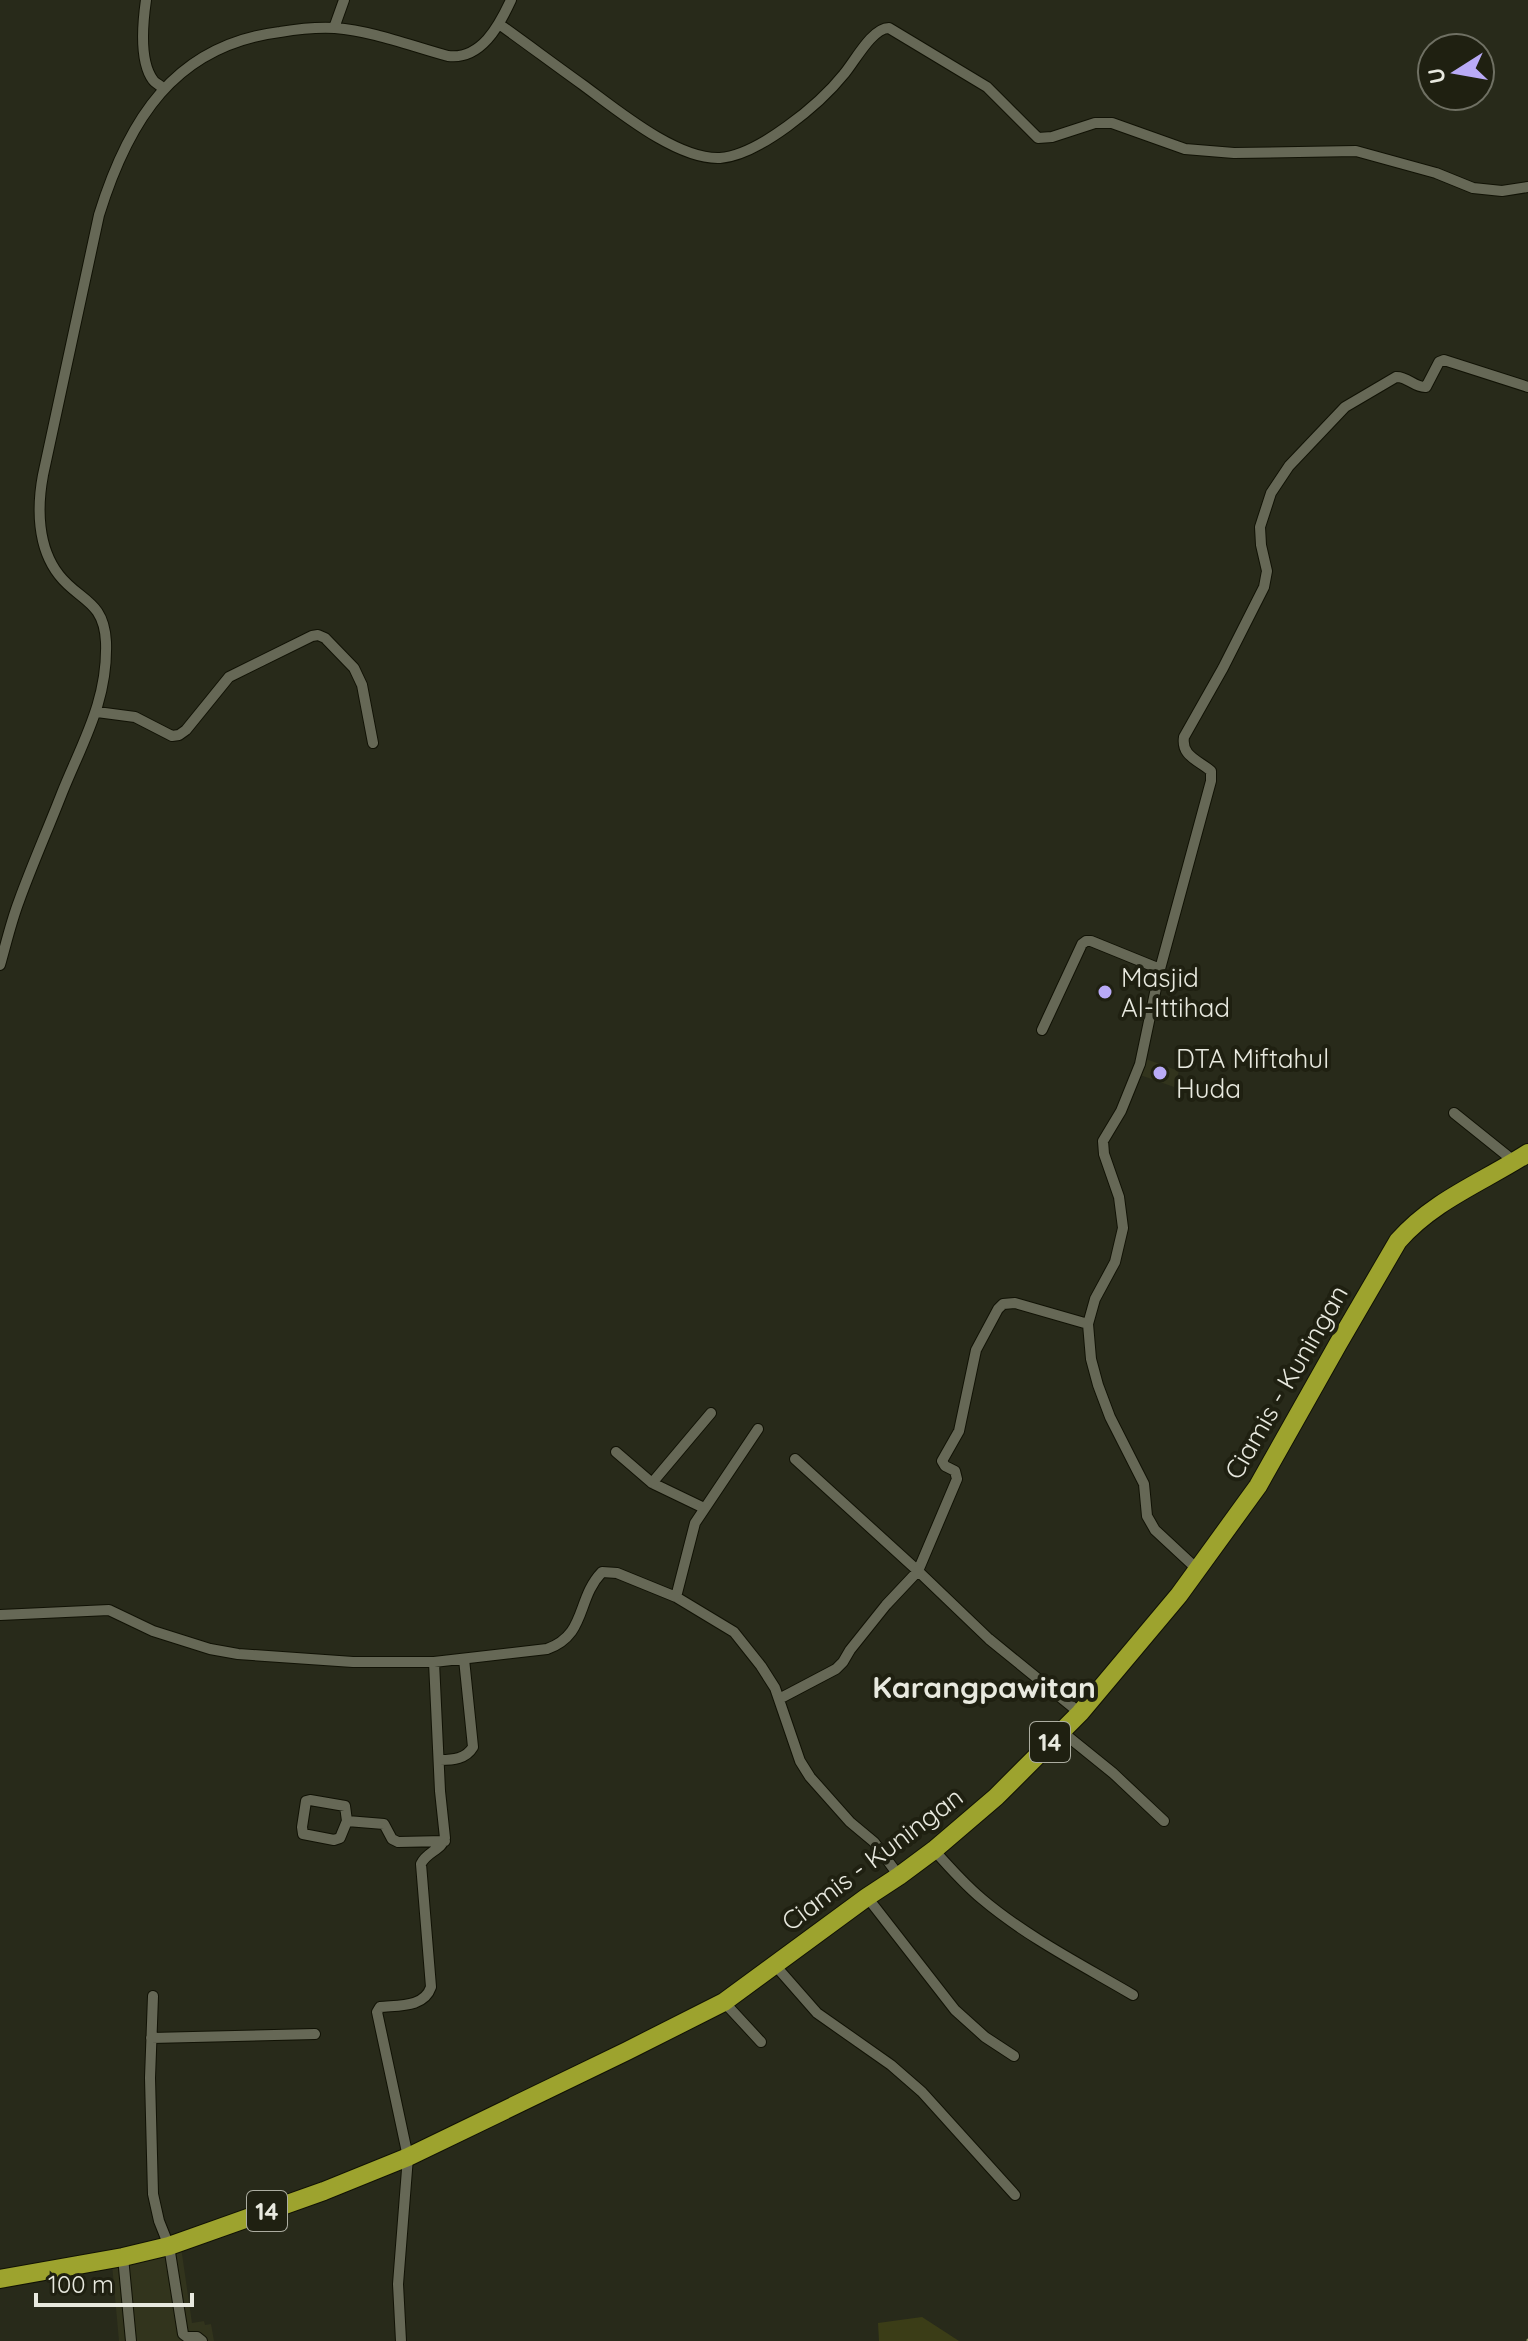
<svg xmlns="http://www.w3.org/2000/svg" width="1528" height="2341" viewBox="0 0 1528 2341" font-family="Quicksand,sans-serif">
	<rect width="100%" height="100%" fill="#282a1a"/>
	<!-- built -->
	<path fill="#32341d" d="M1146 1059 1179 1071 1174 1087 1140 1075Z
		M181 2247 192 2323 204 2321 205 2325 211 2324 214 2341H119L112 2264Z"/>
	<!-- green -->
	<path fill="#3b3d17" d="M922 2317 959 2341H879L878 2323Z"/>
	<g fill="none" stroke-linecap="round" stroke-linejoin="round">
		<!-- stream -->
		<path stroke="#939766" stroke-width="3" d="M1528 2341V2340"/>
		<!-- street casing -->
		<g stroke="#111205" stroke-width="12">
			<path id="street" d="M146 0C143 21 139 61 153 80 155 83 160 85 163 88
				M499 24C527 44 555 65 583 85 617 110 677 160 720 158 759 155 820 104 844 74 855 61 872 28 889 28L987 87 1038 138 1052 137 1095 123H1112L1185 149 1234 153 1356 151 1436 173 1473 188 1502 191 1528 187
				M334 28 344 0
				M97 712 135 717 172 736 179 735 186 730 229 677 312 636 318 635 325 638 354 668 362 685 373 743
				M0 965C6 944 11 922 19 901 32 865 48 829 62 793 83 741 108 700 106 642 104 600 79 601 59 575 37 547 37 507 43 475L99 215C128 121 174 45 280 32 298 29 317 27 335 28 373 31 411 46 448 56 481 60 499 26 511 0
				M1042 1030 1082 944 1086 941H1091L1160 969
				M1454 1113 1515 1162
				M758 1429 695 1523 676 1597 734 1632 761 1666 775 1688 800 1761 810 1777 850 1822 874 1842 899 1876
				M616 1452 652 1483
				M795 1459 918 1571 989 1639 1080 1713
				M704 1508 652 1483 711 1413
				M1197 1569 1155 1530 1147 1516 1144 1484 1110 1417 1098 1385 1091 1359 1088 1324 1095 1299 1115 1262 1123 1228 1119 1197 1104 1154 1103 1141 1121 1111 1140 1064 1160 969 1211 781V771C1198 760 1181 756 1184 737L1223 668 1264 587 1267 571 1261 545 1260 527 1271 493 1289 466 1345 407 1396 377C1407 376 1415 388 1426 387L1439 362 1444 360 1528 387
				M0 1615 109 1610 153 1631 210 1649 238 1654 353 1662H434L547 1649C587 1635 576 1599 602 1572L617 1573 676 1597
				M779 1699 836 1669 843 1662 850 1650 886 1605 918 1571 957 1479 955 1471 945 1466 942 1461 959 1431 976 1350 998 1309 1003 1304 1015 1303 1088 1324
				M1061 1731 1113 1773 1164 1821
				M440 1760C453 1760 466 1759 473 1747L464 1659
				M310 1800 345 1806 347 1821 340 1838 334 1840 303 1834 302 1827 306 1801Z
				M347 1821 384 1824 392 1839 398 1842 445 1841
				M934 1850C949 1867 964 1884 982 1899 1027 1937 1082 1965 1133 1995
				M867 1897 955 2010 985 2037 1014 2056
				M774 1964 817 2013 891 2065 922 2092 1015 2195
				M153 1996 150 2078 153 2194 159 2221 169 2246 183 2334 187 2337H197L202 2341
				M724 2002 761 2042
				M151 2038 315 2034
				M123 2257 131 2341
				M401 2341 398 2284 408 2157 377 2012 380 2007C398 2005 424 2008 431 1987L421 1864C426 1852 442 1850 445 1838L440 1791 434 1662"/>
		</g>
		<!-- highway casing -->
		<g stroke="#111205" stroke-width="20">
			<path id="highway" d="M0 2279 123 2257 169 2246 324 2191 408 2157 627 2051 724 2002 867 1897 899 1876 934 1850 996 1797 1080 1713 1179 1595 1258 1486 1338 1344 1398 1241C1434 1200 1483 1182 1528 1153"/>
		</g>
		<!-- street -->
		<use href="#street" stroke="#666856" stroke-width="10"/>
		<!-- highway -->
		<use href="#highway" stroke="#9da32e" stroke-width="18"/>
	</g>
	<!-- markers -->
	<g fill="#b9aaf7" stroke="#1f2011" stroke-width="3">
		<circle cx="1105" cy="992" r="8"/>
		<circle cx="1160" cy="1073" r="8"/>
	</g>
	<g text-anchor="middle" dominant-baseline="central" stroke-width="8" stroke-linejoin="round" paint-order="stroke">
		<!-- shield labels -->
		<g fill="#1f2011" stroke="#acada1" stroke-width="2">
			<rect x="1030" y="1722" width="40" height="40" rx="6"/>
			<rect x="247" y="2191" width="40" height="40" rx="6"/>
		</g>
		<g font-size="24" font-weight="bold" fill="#e8e9df">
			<text x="1050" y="1742">14</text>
			<text x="267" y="2211">14</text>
		</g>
		<!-- poi labels -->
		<g font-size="26" fill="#e8e9df" stroke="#1f2011" text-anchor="start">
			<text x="1121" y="977">Masjid<tspan x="1121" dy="30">Al-Ittihad</tspan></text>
			<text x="1176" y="1058">DTA Miftahul<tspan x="1176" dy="30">Huda</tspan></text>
		</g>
		<!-- street labels -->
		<g font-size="26" fill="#e8e9df" stroke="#1f2011">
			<text transform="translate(1286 1382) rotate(-60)">Ciamis - Kuningan</text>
			<text transform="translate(872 1859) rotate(-37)">Ciamis - Kuningan</text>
		</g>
		<!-- quarter labels -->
		<g font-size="30" font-weight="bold" fill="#e8e9df" stroke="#1f2011">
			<text x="984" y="1687">Karangpawitan</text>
		</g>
	</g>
	<!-- north arrow -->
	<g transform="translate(1456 72) rotate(259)"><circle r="38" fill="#1f2011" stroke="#6f7063" stroke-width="2"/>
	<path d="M0-6L14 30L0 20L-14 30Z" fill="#b9aaf7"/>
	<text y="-12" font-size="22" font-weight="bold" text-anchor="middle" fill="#e8e9df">U</text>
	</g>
	<!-- scale -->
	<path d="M36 2293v12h156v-12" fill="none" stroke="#e8e9df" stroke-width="4"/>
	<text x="48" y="2293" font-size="24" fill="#e8e9df" stroke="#1f2011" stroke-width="6" paint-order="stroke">100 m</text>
</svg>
